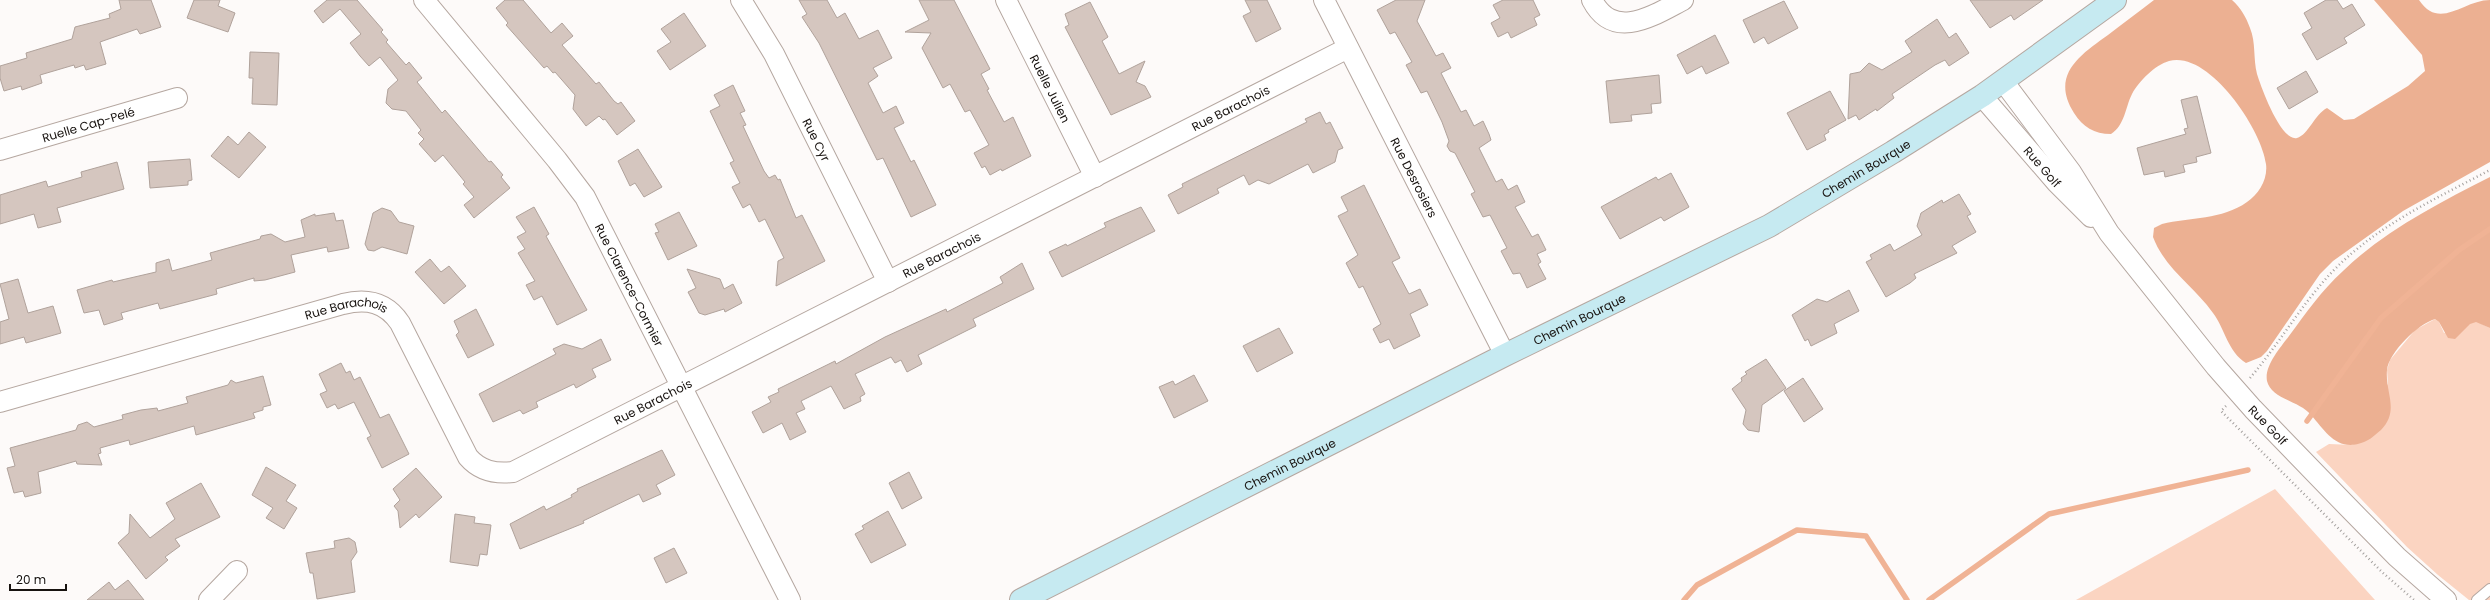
<svg xmlns="http://www.w3.org/2000/svg" width="2490" height="600" viewBox="0 0 2490 600" font-family="Poppins,sans-serif">
	<rect width="100%" height="100%" fill="#fdfaf9"/>
	<!-- green -->
	<path fill="#fbd4c1" d="M2435 319 2439 322 2444 333 2476 321 2490 328V600H2469L2438 575 2407 547 2316 452 2329 444 2353 445 2388 384 2387 370 2390 360 2415 330Z
		M2275 489 2375 600H2076Z"/>
	<!-- forest -->
	<path fill="#ecb092" d="M2154 0H2232C2241 8 2246 17 2250 28 2256 42 2253 59 2257 74 2261 87 2281 142 2297 138 2308 135 2315 114 2327 108L2344 120 2354 119 2408 86 2425 71 2422 55 2374 0H2419C2440 31 2463 0 2490 0V162L2403 211 2333 261 2320 274 2267 351 2261 357 2246 363C2228 352 2225 329 2213 313 2194 286 2165 269 2153 237L2154 228 2162 224C2190 217 2222 220 2247 202 2259 194 2268 179 2266 164 2262 130 2209 50 2169 61 2155 65 2139 81 2132 94 2125 108 2125 125 2111 134 2094 134 2083 127 2074 113 2050 75 2080 55 2108 35 2123 23 2139 12 2154 0Z
		M2490 177V328L2476 322 2470 324 2455 339 2448 338 2439 322 2435 319C2418 324 2389 352 2387 370 2385 393 2400 410 2381 430 2376 434 2370 440 2364 442 2338 453 2326 432 2311 415 2300 401 2271 399 2267 381 2264 366 2281 347 2289 336 2306 313 2322 290 2343 271 2384 231 2439 203 2490 177Z"/>
	<g fill="none" stroke-linecap="round" stroke-linejoin="round">
		<!-- stream -->
		<path stroke="#f0b395" stroke-width="5.5" d="M2307 421 2381 318 2459 250 2490 229
			M1684 600 1697 585 1797 530 1866 536 1907 600
			M1929 600 2049 514 2248 470"/>
	</g>
	<!-- building -->
	<path fill="#d5c6bf" stroke="#b0a29b" d="M119 0H151L161 27 140 34 137 29 100 42 106 64 86 70 84 65 75 68 74 65 40 75 42 83 22 90 21 86 4 91 0 78V66L27 58 26 53 72 39 75 27 110 18 109 14 121 9Z
		M194 0H220L218 6 235 13 228 32 187 18Z
		M327 0H357L383 30 381 32 388 40 386 42 406 65 409 62 422 78 417 82 442 113 445 110 489 162 491 161 503 175 501 177 510 188 474 218 464 205 474 197 463 184 465 182 443 155 435 162 419 144 424 139 418 133 421 130 406 111 392 109 386 103 388 89 398 80 380 57 369 66 360 56 350 43 361 34 340 9 323 23 314 11Z
		M505 0H523L551 33 562 23 573 36 562 45 596 84 599 82 614 101 618 104 621 102 635 121 617 135 605 119 603 120 599 116 586 126 573 109 575 95 555 72 553 73 547 66 544 68 506 25 508 23 496 8Z
		M799 0H827L837 18 845 13 859 39 878 30 892 58 873 68 878 76 868 83 883 113 896 106 904 123 894 128 911 162 914 160 936 205 911 217 883 158 877 160 819 43 802 17 807 14Z
		M919 0H954L990 69 981 74 989 89 987 90 1004 122 1013 117 1031 156 1002 171 1001 169 990 175 985 166 982 168 974 153 989 145 970 110 965 112 950 84 943 88 922 48 931 33 905 32 929 20Z
		M1245 0H1267L1281 29 1256 42 1243 16 1251 12Z
		M1396 0H1425L1417 21 1436 56 1443 53 1451 68 1441 73 1461 112 1466 110 1474 126 1483 121 1489 134 1491 140 1479 148 1496 182 1502 179 1508 190 1517 185 1525 202 1515 207 1532 237 1538 234 1546 250 1537 254 1541 262 1538 264 1546 279 1527 288 1520 273 1513 274 1501 251 1507 248 1490 215 1483 217 1471 194 1475 192 1455 153 1450 151 1447 146 1449 141 1442 122 1427 91 1421 93 1406 65 1412 62 1395 32 1390 34 1377 10Z
		M1503 0H1533L1540 15 1534 18 1537 25 1511 38 1508 32 1498 37 1491 23 1500 18 1493 5Z
		M1970 0H2043L2014 20 2011 15 1990 28Z
		M2326 0H2337L2343 9 2352 4 2365 25 2344 38 2347 43 2317 60 2302 34 2312 28 2304 13Z
		M1784 1 1798 28 1768 44 1764 37 1754 43 1743 20Z
		M1090 2 1108 37 1102 41 1119 74 1145 61 1136 82 1145 86 1151 97 1111 115 1065 27 1069 25 1065 14Z
		M684 13 706 46 670 70 657 51 671 42 661 29Z
		M1937 19 1949 38 1956 33 1969 53 1949 66 1945 60 1935 65 1892 94 1894 98 1877 111 1876 109 1859 120 1856 115 1848 119 1850 74 1860 72 1869 63 1882 70 1912 52 1905 41Z
		M1715 35 1729 63 1706 74 1702 66 1687 74 1677 55Z
		M250 52 279 53 277 105 252 104 253 78H249Z
		M2306 71 2318 92 2289 109 2277 88Z
		M1659 75 1661 103 1651 104 1652 113 1631 115 1632 121 1610 123 1606 81Z
		M733 85 745 111 740 113 746 125 743 126 764 171 769 178 775 175 778 180 780 179 796 218 802 215 825 261 776 286 778 261 784 258 765 219 759 222 750 204 743 208 732 187 740 183 730 163 734 161 710 111 720 106 714 95Z
		M1830 91 1846 120 1828 130 1829 132 1824 135 1826 140 1807 150 1787 113Z
		M2197 96 2211 153 2196 157 2197 162 2183 165 2185 172 2165 177 2164 171 2144 175 2137 148 2186 134 2184 129 2188 128 2181 100Z
		M1320 112 1326 124 1330 122 1343 148 1338 150 1335 162 1313 173 1308 164 1269 184 1258 180 1249 185 1244 175 1217 189 1219 193 1178 214 1168 195 1183 187 1182 184 1307 122 1305 119Z
		M249 132 266 147 239 178 211 156 228 136 238 145Z
		M638 149 662 187 644 197 635 183 630 186 618 161Z
		M190 159 192 180 188 181V185L150 188 148 162Z
		M117 162 124 189 57 208 61 222 38 228 34 214 0 224V195L46 181 48 187 82 177 81 172Z
		M1671 173 1689 207 1664 221 1661 217 1620 239 1601 207 1656 177 1658 180Z
		M1364 185 1400 258 1392 262 1409 294 1420 289 1428 305 1410 314 1420 336 1394 349 1389 339 1380 343 1373 329 1381 324 1363 286 1359 288 1346 263 1358 255 1338 216 1348 211 1341 197Z
		M1959 194 1971 214 1967 216 1976 232 1952 246 1957 253 1914 274 1916 278 1910 283 1886 297 1866 262 1872 259 1870 255 1890 244 1894 251 1922 235 1917 226 1921 213 1942 200 1943 203Z
		M534 207 549 234 546 236 587 310 557 325 542 296 534 300 526 285 535 281 518 253 525 249 517 237 526 232 516 217Z
		M1141 207 1155 231 1062 277 1049 252 1066 244 1067 246 1106 227 1104 223Z
		M382 208 391 211 399 222 414 226 407 254 382 247 374 251 368 250 365 244 373 213Z
		M679 212 697 246 668 260 655 233 659 232 655 224Z
		M334 213 336 221 343 220 349 248 328 252 327 247 291 255 295 272 265 280 254 281V278L216 289 217 294 160 309 158 303 121 313 123 319 104 325 99 310 84 313 77 290 112 280 113 282 156 272V263L169 259 172 271 212 260 210 253 260 239 261 236 271 234 285 242 305 237 301 220 315 214V216Z
		M430 259 441 272 449 266 466 286 444 304 415 272Z
		M1022 263 1034 289 973 319 976 326 918 355 922 364 907 372 901 360 895 363 891 357 855 374 865 394 860 397 861 401 844 409 831 386 801 401 805 409 796 413 806 432 790 440 782 423 763 433 752 412 771 402 768 397 779 392 778 389 835 361 836 364 885 337 946 309 947 312 988 291 1003 283 1000 277Z
		M687 269 720 279 724 289 733 284 742 303 725 312 724 309 705 315 699 313 688 292 696 288Z
		M18 279 28 313 53 306 61 333 26 343 24 337 0 344V322L9 319 0 284Z
		M1849 290 1859 311 1834 324 1837 333 1811 346 1808 339 1805 341 1792 315 1817 299 1827 302Z
		M476 309 494 345 468 358 456 335 459 332 454 321Z
		M1279 328 1293 353 1257 372 1243 346Z
		M601 339 611 360 592 369 596 377 576 388 574 384 536 402 538 407 523 414 520 410 493 422 479 394 556 354 553 349 564 344 582 349Z
		M1766 359 1786 388 1762 405 1759 432 1748 430 1743 424 1746 410 1732 389 1742 381 1741 378 1747 374 1745 372Z
		M341 363 346 373 350 371 354 380 360 377 380 418 389 414 409 454 382 468 367 438 371 436 354 402 338 409 335 404 327 408 320 394 327 391 319 374Z
		M1194 375 1208 401 1174 418 1159 387 1173 381 1175 385Z
		M263 376 271 405 263 407V410L253 413 255 418 196 435 194 426 130 445 129 440 100 448 101 453 98 454 102 465 77 464 76 461 38 472 41 493 25 497 23 491 14 493 7 468 15 466 10 448 76 430 78 425 87 422 94 427 123 419 122 415 141 410 157 408 158 411 188 403 186 397 228 385 231 380 236 383Z
		M1803 378 1823 409 1804 422 1784 391Z
		M662 450 675 475 656 485 661 494 643 502 639 494 583 521 584 523 520 549 510 524 544 506 546 510 572 497 571 495 578 491 577 489Z
		M266 467 296 485 286 501 297 508 284 529 266 518 273 508 252 495Z
		M416 468 442 497 419 518 416 514 400 528 398 511 394 506 400 500 393 489Z
		M909 472 922 498 902 509 889 483Z
		M201 483 220 517 175 539 180 546 165 557 168 560 146 579 118 543 129 533 130 514 150 538 175 519 166 503Z
		M888 511 906 545 871 563 855 534 864 529 862 526Z
		M455 514 475 517 474 523 491 525 487 555 480 554 478 566 450 562Z
		M349 538 355 542 357 552 351 561 355 592 317 599 313 573H310L306 553 335 548 334 541Z
		M674 548 687 573 666 583 654 558Z
		M128 580 144 600H87L109 582 115 590Z"/>
	<g fill="none" stroke-linecap="round" stroke-linejoin="round">
		<!-- lane casing -->
		<g stroke="#b5a7a0" stroke-width="12">
			<path id="lane" d="M2477 600 2490 589"/>
		</g>
		<!-- street casing -->
		<g stroke="#b5a7a0" stroke-width="22">
			<g id="street">
				<path id="s1" d="M424 0 557 160 585 197 790 600"/>
				<path id="s2" d="M741 0 774 54 888 282"/>
				<path id="s3" d="M1006 0 1095 177"/>
				<path id="s4" d="M1324 0 1505 355"/>
				<path d="M1592 0C1614 42 1654 15 1683 0"/>
				<path id="s5" d="M2003 81 2071 172 2109 233 2216 367 2253 409 2344 503 2397 557 2446 600"/>
				<path id="s6" d="M1982 96 2057 183 2091 217"/>
				<path id="s7" d="M0 150 177 98"/>
				<path id="s8" d="M0 402 343 304C367 298 386 302 400 323L468 457C480 471 495 474 513 472L1348 48"/>
				<path d="M209 600 237 571"/>
			</g>
		</g>
		<!-- secondary casing -->
		<g stroke="#b5a7a0" stroke-width="24">
			<g id="secondary">
				<path id="s9" d="M1021 600 1505 355 1769 226 1893 152 1982 96 2115 0"/>
			</g>
		</g>
		<!-- path -->
		<path stroke="#a5a19f" stroke-width="2.5" stroke-dasharray="1 3" stroke-linecap="butt" d="M2250 378C2279 344 2301 305 2332 272 2376 226 2435 199 2490 170
			M2226 406 2221 411 2382 572 2414 600"/>
		<!-- lane -->
		<use href="#lane" stroke="#fff" stroke-width="10"/>
		<!-- street -->
		<use href="#street" stroke="#fff" stroke-width="20"/>
		<!-- secondary -->
		<use href="#secondary" stroke="#c6eaf1" stroke-width="22"/>
	</g>
	<g text-anchor="middle" dominant-baseline="central" stroke-width="3" stroke-linejoin="round" paint-order="stroke">
		<!-- street labels -->
		<g font-size="12" fill="#17120f" stroke="#fff">
			<text stroke="none"><textPath href="#s3" startOffset="99">Ruelle Julien</textPath></text>
			<text stroke="none"><textPath href="#s8" startOffset="1426">Rue Barachois</textPath></text>
			<text stroke="none"><textPath href="#s7" startOffset="92">Ruelle Cap-Pelé</textPath></text>
			<text stroke="none"><textPath href="#s2" startOffset="159">Rue Cyr</textPath></text>
			<text stroke="none"><textPath href="#s6" startOffset="93">Rue Golf</textPath></text>
			<text stroke="none"><textPath href="#s9" startOffset="949">Chemin Bourque</textPath></text>
			<text stroke="none"><textPath href="#s4" startOffset="199">Rue Desrosiers</textPath></text>
			<text stroke="none"><textPath href="#s8" startOffset="1102">Rue Barachois</textPath></text>
			<text stroke="none"><textPath href="#s1" startOffset="353">Rue Clarence-Cormier</textPath></text>
			<text stroke="none"><textPath href="#s8" startOffset="360">Rue Barachois</textPath></text>
			<text stroke="none"><textPath href="#s9" startOffset="625">Chemin Bourque</textPath></text>
			<text stroke="none"><textPath href="#s8" startOffset="778">Rue Barachois</textPath></text>
			<text stroke="none"><textPath href="#s5" startOffset="435">Rue Golf</textPath></text>
			<text stroke="none"><textPath href="#s9" startOffset="301">Chemin Bourque</textPath></text>
		</g>
	</g>
	<!-- scale -->
	<path d="M10 584v6h56v-6" fill="none" stroke="#17120f" stroke-width="2"/>
	<text x="16" y="584" font-size="12" fill="#17120f" stroke="#ffffff" stroke-width="3" paint-order="stroke">20 m</text>
</svg>
